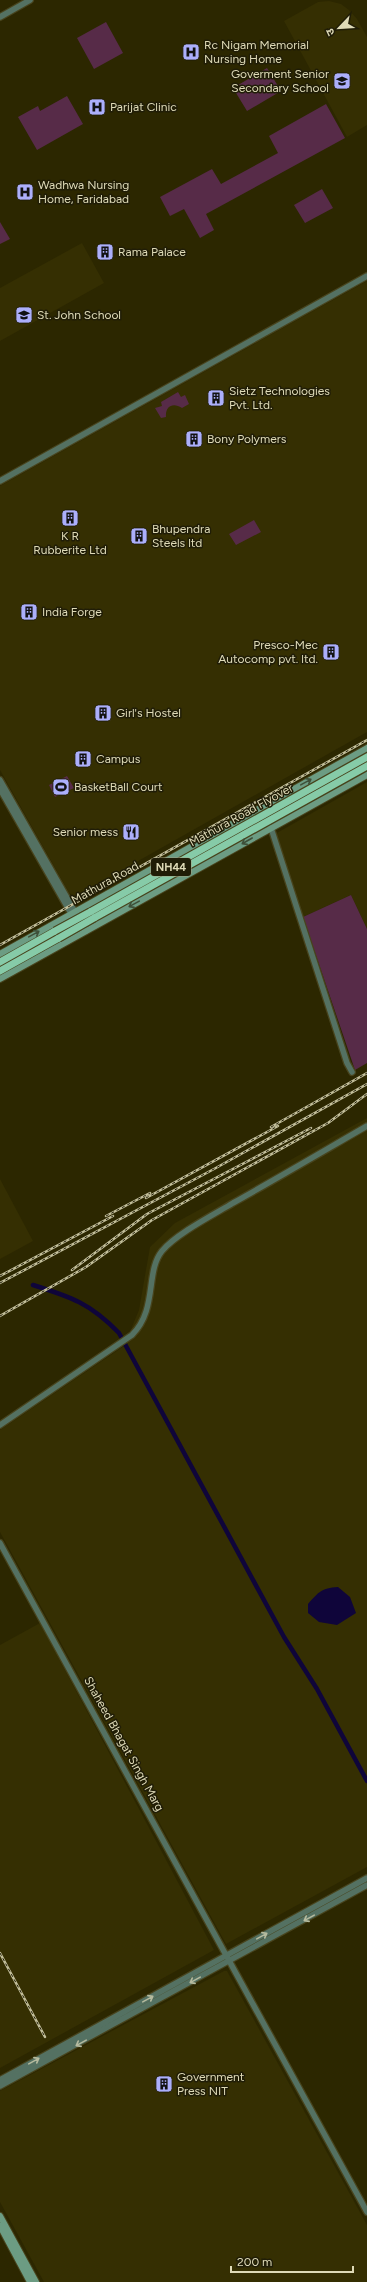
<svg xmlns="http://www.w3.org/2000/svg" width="367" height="2282" viewBox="0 0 367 2282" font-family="Figtree,'Noto Sans Devanagari',sans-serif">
	<rect width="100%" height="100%" fill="#2c2700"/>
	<!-- built -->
	<path fill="#352f02" d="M329 1 341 4 349 10 357 19 367 37V125L347 137 284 21 318 2Z
		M82 243 104 283 0 341V288Z
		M367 281V732L76 896 69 893 0 770V486Z
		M367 782V929L351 895 303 917 275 834Z
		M367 1118V1867L226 1944 0 1532V1430L124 1346 139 1310 150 1247 175 1223Z
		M0 1179 33 1241 0 1259Z
		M40 1623 214 1950 0 2068V1645Z
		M224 1971H227L367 2225V2282H44L0 2202V2091Z"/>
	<!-- green -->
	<path fill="#572b48" d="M106 22 123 53 94 69 77 38Z
		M267 68 281 91 247 111 233 88Z
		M67 96 83 124 37 150 18 117 38 106 40 111Z
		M326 104 345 138 206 214 214 230 200 238 184 209 170 216 160 197 212 169 221 184 278 153 269 136Z
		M322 189 333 208 305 223 294 205Z
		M0 222 10 239 0 244Z
		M178 392 181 397 185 395 189 404 182 408C173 402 165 406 166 417L161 418 155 408 162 406 161 402Z
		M254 520 261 532 236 545 229 534Z
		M67 776 74 788 55 797 49 785Z
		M351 895 367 929V1063L355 1070 303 917Z"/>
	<!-- water -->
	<path fill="#0f053a" d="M338 1587 350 1597 356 1613 337 1625 319 1622 308 1613V1604C319 1592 321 1588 338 1587Z"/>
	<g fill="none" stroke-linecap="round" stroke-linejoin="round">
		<!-- canal -->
		<path stroke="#0f053a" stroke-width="4.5" d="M33 1285C71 1297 90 1303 119 1333L284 1637 317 1689 367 1781"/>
		<!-- tertiary casing -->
		<g stroke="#48441d" stroke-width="8">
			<path id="tertiary" d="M0 17 30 0
				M0 481 367 276
				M0 780 86 931
				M0 789 73 917
				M271 828 347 1063 352 1072
				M0 1425 132 1335C158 1309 145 1272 162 1251 176 1234 213 1215 233 1203 278 1178 322 1152 367 1126
				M0 1543 367 2212
				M0 2080 367 1878
				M0 2086 367 1885"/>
		</g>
		<!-- secondary casing -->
		<g stroke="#48441d" stroke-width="8">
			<path id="secondary" d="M0 954 367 748
				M0 979 367 775
				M0 2216 36 2282
				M0 2226 30 2282"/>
		</g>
		<!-- trunk casing -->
		<g stroke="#48441d" stroke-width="9">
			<path id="trunk" d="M90 912 367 757
				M94 918 367 766
				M0 962 55 931
				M0 971 59 938"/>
		</g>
		<!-- tertiary -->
		<use href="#tertiary" stroke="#547162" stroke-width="5.5"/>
		<!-- secondary -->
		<use href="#secondary" stroke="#6c9c83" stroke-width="6"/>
		<!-- trunk -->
		<use href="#trunk" stroke="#86cba8" stroke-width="7"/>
		<!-- rail casing -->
		<g stroke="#c3bf9b" stroke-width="2.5">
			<path id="rail" d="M0 945 367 740
				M271 1127 367 1073
				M146 1198 278 1126
				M106 1216 150 1193
				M72 1270 147 1214 311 1128
				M0 1276 113 1216
				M0 1283 214 1169 367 1084
				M0 1316 86 1267 152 1220 328 1123 367 1094
				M0 1953 45 2037"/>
		</g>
		<!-- rail -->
		<use href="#rail" stroke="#201d07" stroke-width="1" stroke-dasharray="3" stroke-linecap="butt"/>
		<!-- trunk-bridge casing -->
		<g stroke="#48441d" stroke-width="9" stroke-linecap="butt">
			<path id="trunk-bridge" d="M55 931 90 912
				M59 938 94 918"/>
		</g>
		<!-- trunk-bridge -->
		<use href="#trunk-bridge" stroke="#86cba8" stroke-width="7"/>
	</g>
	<!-- one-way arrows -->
	<defs><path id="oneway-shaft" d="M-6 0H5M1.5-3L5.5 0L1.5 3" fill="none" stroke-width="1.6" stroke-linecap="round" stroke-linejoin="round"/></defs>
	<g stroke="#3e5039">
		<use href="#oneway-shaft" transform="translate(306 782) rotate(-29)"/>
		<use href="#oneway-shaft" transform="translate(247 841) rotate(150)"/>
		<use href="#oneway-shaft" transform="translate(134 904) rotate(151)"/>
		<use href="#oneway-shaft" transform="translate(34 934) rotate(-29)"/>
	</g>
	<g stroke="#b5ba9e">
		<use href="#oneway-shaft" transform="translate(309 1918) rotate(151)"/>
		<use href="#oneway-shaft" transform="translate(262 1936) rotate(-29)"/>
		<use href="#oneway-shaft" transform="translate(195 1980) rotate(151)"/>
		<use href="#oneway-shaft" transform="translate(148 1999) rotate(-29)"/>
		<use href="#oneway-shaft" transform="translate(81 2043) rotate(151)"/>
		<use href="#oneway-shaft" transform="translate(34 2061) rotate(-29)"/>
	</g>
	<!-- icons -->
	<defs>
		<g id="hospital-square" transform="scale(0.9)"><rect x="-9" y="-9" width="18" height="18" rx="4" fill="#acaffb" stroke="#201d07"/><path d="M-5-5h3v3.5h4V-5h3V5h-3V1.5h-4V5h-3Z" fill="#111"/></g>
		<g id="school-square" transform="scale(0.9)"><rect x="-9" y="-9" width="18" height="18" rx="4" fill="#acaffb" stroke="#201d07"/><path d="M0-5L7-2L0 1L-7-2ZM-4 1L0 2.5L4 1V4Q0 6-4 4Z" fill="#111"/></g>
		<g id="building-square" transform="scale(0.9)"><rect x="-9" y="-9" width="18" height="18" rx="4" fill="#acaffb" stroke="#201d07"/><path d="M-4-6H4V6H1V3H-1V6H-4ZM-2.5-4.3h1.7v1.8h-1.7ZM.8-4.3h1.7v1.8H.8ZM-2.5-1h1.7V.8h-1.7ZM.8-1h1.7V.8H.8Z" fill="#111"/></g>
		<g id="stadium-square" transform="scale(0.9)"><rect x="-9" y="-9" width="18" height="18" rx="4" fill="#acaffb" stroke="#201d07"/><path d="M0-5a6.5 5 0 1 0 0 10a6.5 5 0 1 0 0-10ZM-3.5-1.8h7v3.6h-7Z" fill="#111"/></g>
		<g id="restaurant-square" transform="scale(0.9)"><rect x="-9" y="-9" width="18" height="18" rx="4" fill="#acaffb" stroke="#201d07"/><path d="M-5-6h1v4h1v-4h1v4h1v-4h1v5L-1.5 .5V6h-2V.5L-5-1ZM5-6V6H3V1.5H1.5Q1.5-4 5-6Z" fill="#111"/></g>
	</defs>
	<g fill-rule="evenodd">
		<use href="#hospital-square" x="191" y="52"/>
		<use href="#school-square" x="342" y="81"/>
		<use href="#hospital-square" x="97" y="107"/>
		<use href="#hospital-square" x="25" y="192"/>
		<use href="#building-square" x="105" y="252"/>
		<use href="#school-square" x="24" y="315"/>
		<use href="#building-square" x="216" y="398"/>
		<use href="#building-square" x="194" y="439"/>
		<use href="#building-square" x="70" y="518"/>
		<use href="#building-square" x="139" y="536"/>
		<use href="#building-square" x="29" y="612"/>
		<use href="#building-square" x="331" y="652"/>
		<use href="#building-square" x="103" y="713"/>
		<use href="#building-square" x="83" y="759"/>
		<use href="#stadium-square" x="61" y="787"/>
		<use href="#restaurant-square" x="131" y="832"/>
		<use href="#building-square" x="164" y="2084"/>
	</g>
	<g text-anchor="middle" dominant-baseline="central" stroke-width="3" stroke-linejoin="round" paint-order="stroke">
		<!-- shield labels -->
		<rect fill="#201d07" stroke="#a5a182" stroke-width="1" x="151" y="858" width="40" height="18" rx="3"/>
		<g font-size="11" font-weight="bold" fill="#dedab7">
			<text x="171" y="867">NH44</text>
		</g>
		<!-- poi labels -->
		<g font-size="12" fill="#dedab7" stroke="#201d07" text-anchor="start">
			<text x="204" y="45">Rc Nigam Memorial<tspan x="204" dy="14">Nursing Home</tspan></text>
			<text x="329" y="74" text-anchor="end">Goverment Senior<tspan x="329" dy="14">Secondary School</tspan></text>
			<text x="110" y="107">Parijat Clinic</text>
			<text x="38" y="185">Wadhwa Nursing<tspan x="38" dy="14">Home, Faridabad</tspan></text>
			<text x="118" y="252">Rama Palace</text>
			<text x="37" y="315">St. John School</text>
			<text x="229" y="391">Sietz Technologies<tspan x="229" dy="14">Pvt. Ltd.</tspan></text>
			<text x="207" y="439">Bony Polymers</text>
			<text x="152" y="529">Bhupendra<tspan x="152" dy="14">Steels ltd</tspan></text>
			<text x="70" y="536" text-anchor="middle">K R<tspan x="70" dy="14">Rubberite Ltd</tspan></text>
			<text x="42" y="612">India Forge</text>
			<text x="318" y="645" text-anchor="end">Presco-Mec<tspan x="318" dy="14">Autocomp pvt. ltd.</tspan></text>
			<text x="116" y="713">Girl's Hostel</text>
			<text x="96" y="759">Campus</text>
			<text x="74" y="787">BasketBall Court</text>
			<text x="118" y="832" text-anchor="end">Senior mess</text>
			<text x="177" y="2077">Government<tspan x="177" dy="14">Press NIT</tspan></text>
		</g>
		<!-- street labels -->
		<g font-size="12" fill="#dedab7" stroke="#201d07">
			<text transform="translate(241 815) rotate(-29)">Mathura Road Flyover</text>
			<text transform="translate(105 883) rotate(-29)">Mathura Road</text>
			<text transform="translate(124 1744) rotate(61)">Shaheed Bhagat Singh Marg</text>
		</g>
	</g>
	<!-- north arrow -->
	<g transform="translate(339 28) rotate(245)" stroke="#201d07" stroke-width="3" paint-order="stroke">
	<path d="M0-3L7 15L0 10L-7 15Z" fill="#dedab7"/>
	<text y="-6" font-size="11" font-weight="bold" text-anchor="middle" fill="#dedab7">उ</text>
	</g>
	<!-- scale -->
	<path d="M231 2266v6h122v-6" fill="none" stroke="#dedab7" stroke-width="2"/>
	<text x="237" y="2266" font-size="12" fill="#dedab7" stroke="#201d07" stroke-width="3" paint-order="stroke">200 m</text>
</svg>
